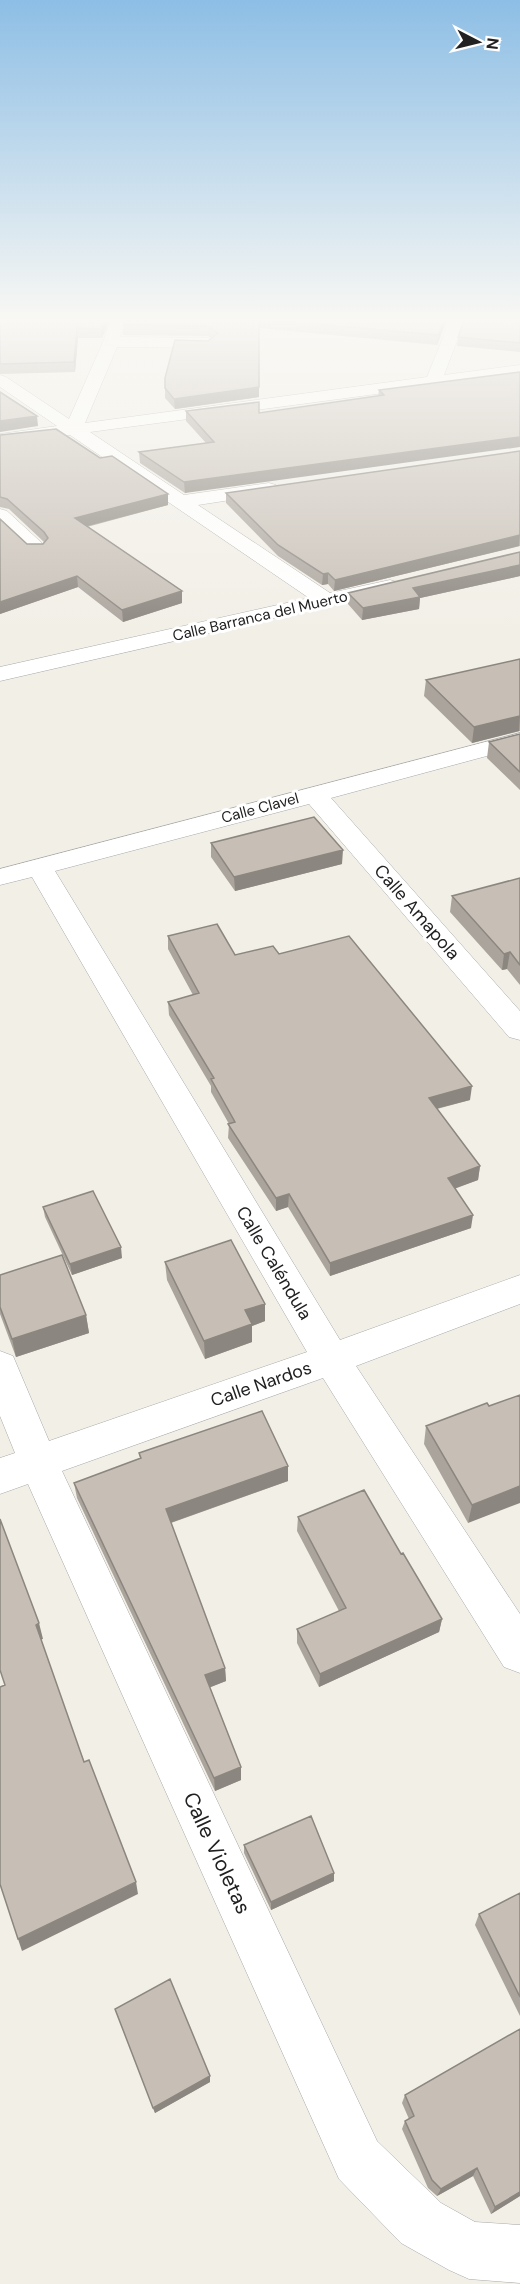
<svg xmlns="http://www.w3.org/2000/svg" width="520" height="2284" viewBox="0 0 520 2284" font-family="'DM Sans',sans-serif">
	<rect width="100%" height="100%" fill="#f2efe7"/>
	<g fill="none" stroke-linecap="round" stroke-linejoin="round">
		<!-- minor casing -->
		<g stroke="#a8a8a8" stroke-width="1">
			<path id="minor" d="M111 320H126L120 337 208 338 216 343 208 348 117 347 85 423 427 377 450 320H465L444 375 520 365V375L90 432 184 495 269 483 276 485 278 489 276 493 198 505 330 593 390 580 397 582 400 586 397 590 0 681V667L309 598 70 435 0 444V434L57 426 0 387V375L6 377 69 419 103 342Z
				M0 509 7 511 44 545 47 549 44 553H30L0 526Z
				M520 733V747L331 798 520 1011V1040L509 1037 309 804 55 871 340 1340 520 1275V1304L356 1366 520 1614V1673L504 1667 323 1378 62 1471 377 2141 441 2203 475 2222 520 2225V2283L469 2279 449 2270 401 2243 339 2179 28 1484 0 1494V1458L15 1453 0 1416V1351L13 1356 49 1441 307 1352 32 877 0 885V869Z"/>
		</g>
		<!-- minor -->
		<use href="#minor" fill="#fff" fill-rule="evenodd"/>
	</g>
	<!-- wall -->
	<path fill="#aba49d" d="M0 320H110L102 338H78L75 372 0 374Z
		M124 320H447L437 345 259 328V397L175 409 165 398V378L211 338 208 336 123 335V325Z
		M520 320V352L457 346 458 337Z
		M520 372 185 493 140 463 139 452 206 443 186 421V411L259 413 378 396 379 390Z
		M0 435 168 505 87 527 182 591V603L123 622 78 587 0 614V519L27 544H43L44 542 9 509 0 507Z
		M520 451V546L334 591 328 584 322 585 278 556 226 503V493Z
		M520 552V576L420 598 419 609 362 620 348 604V593Z
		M520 659V731L472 743 424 696 426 680Z
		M520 734V790L487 758 489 742Z
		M211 843 342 864 235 891 211 857Z
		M520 878V985L507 969 502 970 450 912 452 896Z
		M168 936 235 955 279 954 470 1100 437 1109 480 1166 478 1180 455 1188 471 1228 330 1276 288 1207 276 1211 228 1138 229 1124 211 1092V1086L169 1015 168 1002 193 995 168 949Z
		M43 1207 122 1258 72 1275 45 1217Z
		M165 1262 265 1321 252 1326V1342L205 1359 167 1280Z
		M0 1275 86 1315 89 1333 16 1357 0 1314Z
		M520 1395 468 1523 424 1444 426 1426 489 1406Z
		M139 1453 288 1481 171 1523 225 1668 226 1681 210 1687 241 1767V1780L215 1791 77 1498 74 1483 140 1459Z
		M298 1517 401 1554 442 1619 439 1632 319 1687 297 1643V1629L339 1611 297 1531Z
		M244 1845 334 1881 271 1910 244 1853Z
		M520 1893V2016L475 1925 479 1914Z
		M115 2009 210 2076V2082L155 2113Z
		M520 2029V2196L491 2214 473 2176 437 2196 428 2188 402 2129 405 2121 409 2119 402 2103 405 2095Z"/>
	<!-- shaded-wall -->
	<path fill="#8b867f" d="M105 320H110L102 338 101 329Z
		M259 320V397L175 409 174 399Z
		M444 320H447L437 345 438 335Z
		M77 328 78 338 75 372 74 362Z
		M37 416 38 426 0 432V421Z
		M520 437V447L185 493 184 482Z
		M168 494V505L76 529 75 518Z
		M520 535 519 546 334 591 335 580Z
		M520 565V576L420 598 419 609 362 620 363 608 413 588Z
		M328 573V584L322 585 323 574Z
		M77 576 78 587 0 614V602Z
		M182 591V603L123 622 122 610Z
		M520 716 519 731 472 743 474 727Z
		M343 850 342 864 235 891 234 877Z
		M510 952 507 969 502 970 504 954Z
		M472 1086 470 1100 427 1111 429 1098Z
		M480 1166 478 1180 446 1192 448 1178Z
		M289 1194 288 1207 276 1211V1198Z
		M473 1215 471 1228 330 1276V1263Z
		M121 1247 122 1258 72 1275 70 1264Z
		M265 1304V1321L252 1326V1342L205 1359 204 1341 245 1310Z
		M86 1315 89 1333 16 1357 12 1339Z
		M288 1466V1481L167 1524 166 1509Z
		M520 1486V1503L468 1523 472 1505Z
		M442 1619 439 1632 319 1687 320 1674Z
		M39 1623 43 1639 39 1640 36 1625Z
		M225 1668 226 1681 206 1689 205 1675Z
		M241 1767V1780L215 1791 214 1778Z
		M334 1873V1881L271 1910V1902Z
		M136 1882 138 1894 22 1951 18 1939Z
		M210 2076V2082L155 2113 153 2108Z
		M477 2168 473 2176 437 2196 441 2189Z
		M520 2192V2196L491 2214 495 2207Z"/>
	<!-- building -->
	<path fill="#c7bfb6" stroke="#8b867f" stroke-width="1.5" d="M0 320H105L101 329 77 328 74 362 0 364Z
		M124 320H259V387L174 399 165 388V378L175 340 208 341 218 333 208 326 123 325Z
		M270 320H444L438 335Z
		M464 320H520V343L458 337Z
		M520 372V437L184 482 139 452 214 442 186 411 259 402V413L384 395 379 390Z
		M0 392 37 416 0 421Z
		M56 429 100 458 112 456 168 494 75 518 182 591 122 610 77 576 0 602V519L27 544H43L48 538 44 532 7 499 0 497V435Z
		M520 451V535L335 580 328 573 323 574 278 545 226 493Z
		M520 552V565L413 588 420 597 363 608 348 593Z
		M520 659V716L474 727 426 680Z
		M520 734V772L489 742Z
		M314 817 343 850 234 877 211 843Z
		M520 878V965L510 952 504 954 452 896Z
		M217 924 235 955 273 946 279 954 349 936 472 1086 429 1098 480 1166 448 1178 473 1215 330 1263 289 1194 276 1198 228 1124 235 1122 211 1079 214 1078 168 1002 199 993 168 936Z
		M93 1191 121 1247 70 1264 43 1207Z
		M231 1240 265 1304 245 1310 252 1324 204 1341 165 1262Z
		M62 1255 86 1315 12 1339 0 1307V1275Z
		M520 1395V1486L472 1505 426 1426 487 1403 489 1406Z
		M262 1411 288 1466 166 1509 225 1668 205 1675 241 1767 214 1778 74 1483 141 1458 139 1453Z
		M364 1490 401 1554 403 1553 442 1619 320 1674 297 1629 346 1608 298 1517Z
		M0 1519 39 1623 36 1625 84 1762 89 1760 136 1882 18 1939 0 1884V1687L5 1685 0 1670Z
		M311 1816 334 1873 271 1902 244 1845Z
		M520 1893V1997L479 1914Z
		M170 1979 210 2076 153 2108 115 2009Z
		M520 2029V2192L495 2207 477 2168 441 2189 432 2180 405 2121 414 2116 405 2095Z"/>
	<!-- sky -->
	<linearGradient id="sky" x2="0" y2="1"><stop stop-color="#8dbee5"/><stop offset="0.5" stop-color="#f9f8f4"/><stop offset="1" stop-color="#f9f8f4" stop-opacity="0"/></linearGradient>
	<rect width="520" height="640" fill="url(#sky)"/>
	<g text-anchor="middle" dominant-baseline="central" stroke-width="6" stroke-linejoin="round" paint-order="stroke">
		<!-- far-street labels -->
		<g font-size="15" fill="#212121" stroke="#fff">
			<text transform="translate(260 616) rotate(-13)">Calle Barranca del Muerto</text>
			<text transform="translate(260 808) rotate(-15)">Calle Clavel</text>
		</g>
		<!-- street labels -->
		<g font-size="18" fill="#212121" stroke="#fff">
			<text transform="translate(417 912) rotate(49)">Calle Amapola</text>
			<text transform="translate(274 1263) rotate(59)">Calle Caléndula</text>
			<text transform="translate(261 1384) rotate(-19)">Calle Nardos</text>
		</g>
		<!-- near-street labels -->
		<g font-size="21" fill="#212121" stroke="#fff">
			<text transform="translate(217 1853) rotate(65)">Calle Violetas</text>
		</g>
	</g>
	<!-- north arrow -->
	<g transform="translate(478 42) rotate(97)" stroke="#ffffff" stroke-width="4.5" paint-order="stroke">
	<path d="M0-4.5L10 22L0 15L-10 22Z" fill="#212121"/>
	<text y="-9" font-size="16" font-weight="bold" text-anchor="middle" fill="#212121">N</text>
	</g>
</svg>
